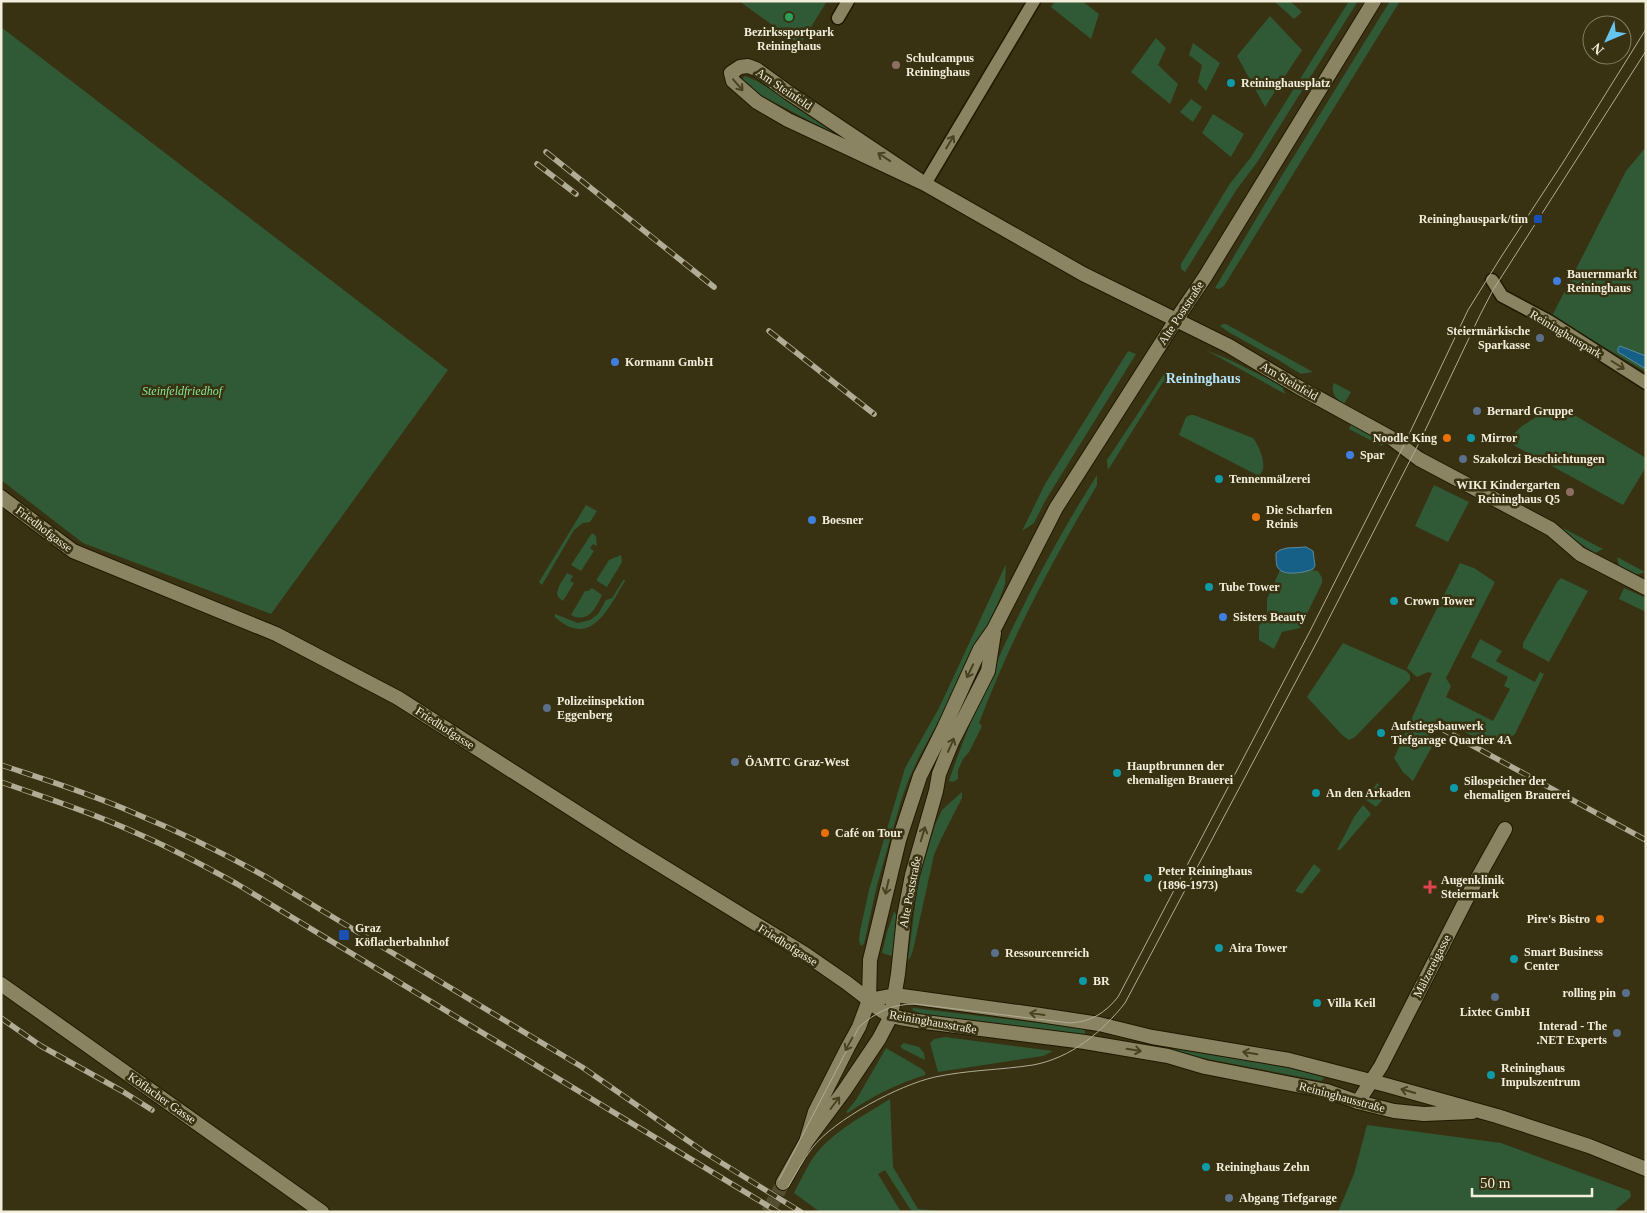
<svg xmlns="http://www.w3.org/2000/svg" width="1647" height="1213" viewBox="0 0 1647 1213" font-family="'Times New Roman',serif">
	<rect width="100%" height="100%" fill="#383212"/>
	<!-- green -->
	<path fill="#305936" d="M739 1H827L800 45Z
		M1055 1H1082L1099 14 1091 39 1051 7Z
		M1274 1H1290L1302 12 1294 19Z
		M1349 1H1358L1258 161 1237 189 1185 272 1181 269V264L1229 185 1251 157Z
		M1390 1H1400L1224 286 1219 289 1215 288 1281 177Z
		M1270 16 1302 50 1265 107 1237 56Z
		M1 27 448 370 271 614 83 543 1 480Z
		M1156 38 1166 48 1158 65 1178 84 1170 104 1131 72Z
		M1193 43 1220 63 1206 91 1198 82 1202 65 1189 55Z
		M745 76 757 81 831 126 877 157 744 86 740 81Z
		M1191 99 1202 107 1193 122 1180 112Z
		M1213 114 1244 134 1231 157 1202 133Z
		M1646 147V372L1552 316 1626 171Z
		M1223 324H1226L1313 372 1301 374 1291 368 1277 359 1230 333 1220 326Z
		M1206 350 1230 360 1280 385 1283 388 1285 394Z
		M1128 351 1136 354 1045 501 1034 523 1022 531 1045 484Z
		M1166 371 1169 372 1172 377 1168 383 1163 382 1108 470 1107 460Z
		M1334 383 1351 392 1344 404C1336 399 1330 393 1334 383Z
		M1552 407H1561L1646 458V467L1623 505 1506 441 1522 426Z
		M1190 415H1194L1253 438C1258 444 1265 460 1263 469 1262 472 1260 474 1259 476L1179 435 1186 417Z
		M1351 424 1384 443 1382 446 1349 429Z
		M1097 475V485C1080 515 1062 545 1046 576 1021 623 998 673 979 723L982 726 969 752 963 759 958 770V779L953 782 949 781C960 747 974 715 988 682 1019 610 1055 541 1097 475Z
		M1434 485 1469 502 1448 542 1415 526Z
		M586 505 597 511 590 522 583 523 574 530 542 585 539 582Z
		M1557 525 1603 549 1595 553 1567 535Z
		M592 533 596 536 597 546 593 544 590 548 594 551 581 571 571 565Z
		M621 555 622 562 607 587 597 581V579L609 560Z
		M1617 557 1645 572 1636 575 1619 566Z
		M1460 563 1474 568 1495 582 1446 678 1451 686 1446 697 1493 721 1510 689 1504 686 1508 677 1471 657 1480 639 1502 651 1496 661 1535 682 1540 672 1544 674 1515 734 1504 742 1491 746 1439 718 1427 741 1434 743 1413 781 1403 772 1394 758 1432 673 1428 672 1417 677 1407 668Z
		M1006 564 1005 584 998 603 964 674 919 757 908 781 901 801 877 885 864 944 861 946 859 941 860 931 869 890 905 768 939 708Z
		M1280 570 1293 573 1310 570 1318 571 1322 578V583L1300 628 1282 632 1274 649 1259 640V626L1267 612V599Z
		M567 573 573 576 570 581 574 583 563 601 558 597 557 593 559 586Z
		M1561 578 1588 591 1549 662 1523 648V643L1557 582Z
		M624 579 625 581C609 607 591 650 555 617V614L578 623 590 620 598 614 606 600 612 598Z
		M592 588 602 595C596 608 588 624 571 615L585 591H588Z
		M1624 588 1646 598V612L1619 599Z
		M1343 643 1406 671 1410 675V680L1355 737 1349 740 1342 735 1307 697Z
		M1377 783 1386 792 1384 798 1376 807 1366 800Z
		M962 792V798L941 839 934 855 913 950 910 958 908 960 918 882 935 825 942 810Z
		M1363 805 1371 814 1340 850H1337L1354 817Z
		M1314 864 1321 870 1302 894 1295 891Z
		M894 912 897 915 892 956 882 953 887 932Z
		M913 1008 1082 1028 1085 1031V1034L1082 1038 930 1017 912 1010Z
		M945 1037 1053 1051 1043 1056 938 1072 930 1043 934 1039Z
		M904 1043 919 1047 924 1053 925 1060 903 1049 900 1046Z
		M1162 1044 1321 1072 1324 1078 1321 1081 1161 1050Z
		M886 1048 922 1069 925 1072V1075C897 1084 872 1096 848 1113L846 1112 856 1100Z
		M890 1099 893 1167 918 1209 952 1212H912L885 1170 878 1174 901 1212H820L794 1193C802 1178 809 1161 820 1149 839 1128 866 1114 890 1099Z
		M1367 1125 1501 1143 1630 1191 1631 1197 1613 1212H1338L1354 1174Z"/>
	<!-- water -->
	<path fill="#166088" stroke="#588ba1" d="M1620 346 1646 356V369L1618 352V348Z
		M1306 547 1313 551 1315 566 1313 569C1304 573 1281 577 1277 566 1276 562 1276 557 1276 553L1280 550 1287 548Z"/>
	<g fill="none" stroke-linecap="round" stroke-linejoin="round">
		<!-- secondary-tunnel -->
		<path stroke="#544e30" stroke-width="14" stroke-dasharray="14 7" stroke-linecap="butt" d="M768 1212 783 1183"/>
		<!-- pedestrian casing -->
		<g stroke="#201900" stroke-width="15">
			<path id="pedestrian" d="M838 18 848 1
				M925 184 1034 1
				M1492 280 1502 296 1549 321 1646 383"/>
		</g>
		<!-- minor casing -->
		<g stroke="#201900" stroke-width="16">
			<path id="minor" d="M925 184 788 120 757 102 733 81 731 73 740 67 748 66 756 69 789 93 925 184 1083 274 1229 346 1298 387 1391 438 1419 459 1551 529 1580 554 1646 588
				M1 497 73 551 276 634 398 698 628 845 805 954 847 983 869 1000
				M1358 1102 1381 1066 1471 890 1505 829"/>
		</g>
		<!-- tertiary casing -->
		<g stroke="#201900" stroke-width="16">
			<path id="tertiary" d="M1 984 322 1212"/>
		</g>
		<!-- secondary casing -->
		<g stroke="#201900" stroke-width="16">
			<path id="secondary" d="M869 1000 895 995 1040 1015 1099 1024 1152 1037 1289 1060 1386 1085 1497 1116 1589 1146 1646 1169
				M869 1000C885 1017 895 1017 917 1021L1085 1042 1168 1056 1205 1067 1327 1091 1358 1102 1394 1111 1424 1114 1472 1112
				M806 1142 815 1112 848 1047 859 1027 869 1000 870 960 899 840 920 776 943 730 980 649 994 629 1056 508 1176 320 1205 277 1374 1
				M783 1183 806 1142 844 1091 879 1039 891 1016 898 974 904 917 912 875 936 791 939 774 952 742 988 671 994 633"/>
		</g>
		<!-- pedestrian -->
		<use href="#pedestrian" stroke="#8b8462" stroke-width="12"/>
		<!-- minor -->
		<use href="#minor" stroke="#8b8462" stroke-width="14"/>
		<!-- tertiary -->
		<use href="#tertiary" stroke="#8b8462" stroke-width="14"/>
		<!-- secondary -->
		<use href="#secondary" stroke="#8b8462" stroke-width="14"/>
		<!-- tram -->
		<path stroke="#b1ac95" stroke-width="1" d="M779 1180 859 1027C876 1012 892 1004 915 1004L1070 1023C1091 1022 1105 1013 1118 997L1309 633 1403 447 1468 310 1501 257 1562 164 1646 29
			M788 1187C796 1174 803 1160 812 1148 835 1119 899 1085 935 1077 967 1070 1001 1070 1033 1065 1071 1058 1102 1032 1125 1003L1319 638 1421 439 1480 315 1493 290 1646 51"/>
		<!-- rail casing -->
		<g stroke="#b1ac95" stroke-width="5.5">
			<path id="rail" d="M546 152 714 287
				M537 164 576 194
				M769 331 874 414
				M1442 729 1646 840
				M1 765C46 780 91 794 134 813 180 832 225 854 268 878L582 1067 704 1152 801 1212
				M1 782C46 798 91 812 134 832 169 847 203 865 237 884L778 1212
				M1 1018 41 1046 122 1091 152 1110"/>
		</g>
		<!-- rail -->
		<use href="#rail" stroke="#383212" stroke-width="4" stroke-dasharray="11" stroke-linecap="butt"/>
	</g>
	<!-- one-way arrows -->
	<defs><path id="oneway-shaft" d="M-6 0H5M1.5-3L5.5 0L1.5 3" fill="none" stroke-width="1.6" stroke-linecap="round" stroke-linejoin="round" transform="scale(1.25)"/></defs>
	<g stroke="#494222">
		<use href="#oneway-shaft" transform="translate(738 85) rotate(49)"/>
		<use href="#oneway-shaft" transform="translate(950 142) rotate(-59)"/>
		<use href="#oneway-shaft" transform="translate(884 157) rotate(-146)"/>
		<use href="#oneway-shaft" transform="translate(1618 365) rotate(32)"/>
		<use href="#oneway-shaft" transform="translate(970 671) rotate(115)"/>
		<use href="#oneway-shaft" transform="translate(951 745) rotate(-66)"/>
		<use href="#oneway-shaft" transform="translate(923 834) rotate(-73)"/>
		<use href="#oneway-shaft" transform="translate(887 887) rotate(103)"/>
		<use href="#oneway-shaft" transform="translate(1037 1014) rotate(-172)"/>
		<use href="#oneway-shaft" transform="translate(849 1044) rotate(119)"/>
		<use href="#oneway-shaft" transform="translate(1134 1050) rotate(9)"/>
		<use href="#oneway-shaft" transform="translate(1250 1053) rotate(-170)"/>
		<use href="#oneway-shaft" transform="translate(1408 1091) rotate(-164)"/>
		<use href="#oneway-shaft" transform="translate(835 1103) rotate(-53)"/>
	</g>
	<!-- markers -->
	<circle fill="#2e9e5b" stroke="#383212" stroke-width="2" cx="789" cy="17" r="5"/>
	<g fill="#8d6e63" stroke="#383212" stroke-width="2">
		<circle cx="896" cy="65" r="5"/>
		<circle cx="1570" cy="492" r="5"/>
	</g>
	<g fill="#0f9aa8" stroke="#383212" stroke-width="2">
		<circle cx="1231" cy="83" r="5"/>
		<circle cx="1471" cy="438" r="5"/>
		<circle cx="1219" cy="479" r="5"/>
		<circle cx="1209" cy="587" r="5"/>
		<circle cx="1394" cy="601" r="5"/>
		<circle cx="1381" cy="733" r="5"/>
		<circle cx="1117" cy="773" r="5"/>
		<circle cx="1454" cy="788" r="5"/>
		<circle cx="1316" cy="793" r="5"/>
		<circle cx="1148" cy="878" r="5"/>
		<circle cx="1219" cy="948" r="5"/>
		<circle cx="1514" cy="959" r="5"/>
		<circle cx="1083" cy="981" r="5"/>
		<circle cx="1317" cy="1003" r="5"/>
		<circle cx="1491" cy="1075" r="5"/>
		<circle cx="1206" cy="1167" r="5"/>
	</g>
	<g fill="#1a4fb4" stroke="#383212" stroke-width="2">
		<rect x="1533" y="214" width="10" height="10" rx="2.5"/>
		<rect x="338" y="929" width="12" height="12" rx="2.5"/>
	</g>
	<g fill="#3f7fe0" stroke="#383212" stroke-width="2">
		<circle cx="1557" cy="281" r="5"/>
		<circle cx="615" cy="362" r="5"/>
		<circle cx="1350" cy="455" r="5"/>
		<circle cx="812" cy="520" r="5"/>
		<circle cx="1223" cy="617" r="5"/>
	</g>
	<g fill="#5c6f8a" stroke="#383212" stroke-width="2">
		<circle cx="1540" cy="338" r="5"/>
		<circle cx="1477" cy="411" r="5"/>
		<circle cx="1463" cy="459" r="5"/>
		<circle cx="547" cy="708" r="5"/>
		<circle cx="735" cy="762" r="5"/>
		<circle cx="995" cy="953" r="5"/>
		<circle cx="1626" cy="993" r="5"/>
		<circle cx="1495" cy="997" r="5"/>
		<circle cx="1617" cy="1033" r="5"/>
		<circle cx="1229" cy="1198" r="5"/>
	</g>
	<g fill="#e8710a" stroke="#383212" stroke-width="2">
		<circle cx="1447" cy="438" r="5"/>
		<circle cx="1256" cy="517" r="5"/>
		<circle cx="825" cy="833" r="5"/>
		<circle cx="1600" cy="919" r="5"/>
	</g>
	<path fill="#e0444e" stroke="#383212" stroke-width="2" d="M1427.5 879.5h5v5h5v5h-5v5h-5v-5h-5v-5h5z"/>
	<g text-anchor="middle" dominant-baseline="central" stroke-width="5" stroke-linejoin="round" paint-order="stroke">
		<!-- poi labels -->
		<g font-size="12" font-weight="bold" fill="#f2eedc" stroke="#383212" text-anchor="start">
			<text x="789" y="32" text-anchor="middle">Bezirkssportpark<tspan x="789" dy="14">Reininghaus</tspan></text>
			<text x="906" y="58">Schulcampus<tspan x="906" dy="14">Reininghaus</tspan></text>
			<text x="1241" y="83">Reininghausplatz</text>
			<text x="1528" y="219" text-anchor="end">Reininghauspark/tim</text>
			<text x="1567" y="274">Bauernmarkt<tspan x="1567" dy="14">Reininghaus</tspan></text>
			<text x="1530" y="331" text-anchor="end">Steiermärkische<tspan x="1530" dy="14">Sparkasse</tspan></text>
			<text x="625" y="362">Kormann GmbH</text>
			<text x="1487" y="411">Bernard Gruppe</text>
			<text x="1437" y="438" text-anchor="end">Noodle King</text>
			<text x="1481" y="438">Mirror</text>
			<text x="1360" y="455">Spar</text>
			<text x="1473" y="459">Szakolczi Beschichtungen</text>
			<text x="1229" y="479">Tennenmälzerei</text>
			<text x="1560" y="485" text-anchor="end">WIKI Kindergarten<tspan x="1560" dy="14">Reininghaus Q5</tspan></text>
			<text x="1266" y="510">Die Scharfen<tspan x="1266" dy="14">Reinis</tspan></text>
			<text x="822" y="520">Boesner</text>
			<text x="1219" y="587">Tube Tower</text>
			<text x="1404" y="601">Crown Tower</text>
			<text x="1233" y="617">Sisters Beauty</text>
			<text x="557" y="701">Polizeiinspektion<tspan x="557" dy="14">Eggenberg</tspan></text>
			<text x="1391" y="726">Aufstiegsbauwerk<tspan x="1391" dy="14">Tiefgarage Quartier 4A</tspan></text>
			<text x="745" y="762">ÖAMTC Graz-West</text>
			<text x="1127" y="766">Hauptbrunnen der<tspan x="1127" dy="14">ehemaligen Brauerei</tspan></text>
			<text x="1464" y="781">Silospeicher der<tspan x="1464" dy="14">ehemaligen Brauerei</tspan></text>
			<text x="1326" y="793">An den Arkaden</text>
			<text x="835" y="833">Café on Tour</text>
			<text x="1158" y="871">Peter Reininghaus<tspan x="1158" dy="14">(1896-1973)</tspan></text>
			<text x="1441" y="880">Augenklinik<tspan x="1441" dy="14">Steiermark</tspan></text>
			<text x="1590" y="919" text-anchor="end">Pire's Bistro</text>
			<text x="355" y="928">Graz<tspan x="355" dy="14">Köflacherbahnhof</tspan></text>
			<text x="1229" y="948">Aira Tower</text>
			<text x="1524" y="952">Smart Business<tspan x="1524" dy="14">Center</tspan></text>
			<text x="1005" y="953">Ressourcenreich</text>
			<text x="1093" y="981">BR</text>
			<text x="1616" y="993" text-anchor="end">rolling pin</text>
			<text x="1327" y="1003">Villa Keil</text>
			<text x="1495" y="1012" text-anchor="middle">Lixtec GmbH</text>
			<text x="1607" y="1026" text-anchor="end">Interad - The<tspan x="1607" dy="14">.NET Experts</tspan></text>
			<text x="1501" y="1068">Reininghaus<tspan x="1501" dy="14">Impulszentrum</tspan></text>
			<text x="1216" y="1167">Reininghaus Zehn</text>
			<text x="1239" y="1198">Abgang Tiefgarage</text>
		</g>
		<!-- street labels -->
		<g font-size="12" fill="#f2eedc" stroke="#383212">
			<text transform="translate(784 89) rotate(34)">Am Steinfeld</text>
			<text transform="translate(1181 313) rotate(-57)">Alte Poststraße</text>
			<text transform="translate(1566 334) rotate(31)">Reininghauspark</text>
			<text transform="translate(1289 381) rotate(30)">Am Steinfeld</text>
			<text transform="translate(44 529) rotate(37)">Friedhofgasse</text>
			<text transform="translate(445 728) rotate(33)">Friedhofgasse</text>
			<text transform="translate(910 892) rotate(-79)">Alte Poststraße</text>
			<text transform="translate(788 945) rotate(32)">Friedhofgasse</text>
			<text transform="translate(1432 966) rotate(-63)">Mälzereigasse</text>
			<text transform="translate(933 1022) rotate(10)">Reininghausstraße</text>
			<text transform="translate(1342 1097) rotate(15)">Reininghausstraße</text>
			<text transform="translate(162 1098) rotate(35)">Köflacher Gasse</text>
		</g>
		<!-- park labels -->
		<g font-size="12" font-style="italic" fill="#86e894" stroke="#383212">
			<text x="182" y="391">Steinfeldfriedhof</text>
		</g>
		<!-- neighbourhood labels -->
		<g font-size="14" font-weight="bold" fill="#b2e2fa" stroke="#383212">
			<text x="1203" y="378">Reininghaus</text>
		</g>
	</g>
	<!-- border -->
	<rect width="1647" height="1213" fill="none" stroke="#f2eedc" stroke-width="5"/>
	<!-- north arrow -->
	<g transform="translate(1607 40) rotate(226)"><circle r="24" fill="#383212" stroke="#827d63"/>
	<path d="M0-4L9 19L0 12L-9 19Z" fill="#67c4ef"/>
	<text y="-8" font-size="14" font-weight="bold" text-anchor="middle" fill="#f2eedc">N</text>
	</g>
	<!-- scale -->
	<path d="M1472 1188v8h120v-8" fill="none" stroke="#f2eedc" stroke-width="2.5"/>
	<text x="1480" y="1188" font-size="15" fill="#f2eedc" stroke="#383212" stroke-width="4" paint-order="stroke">50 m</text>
</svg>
